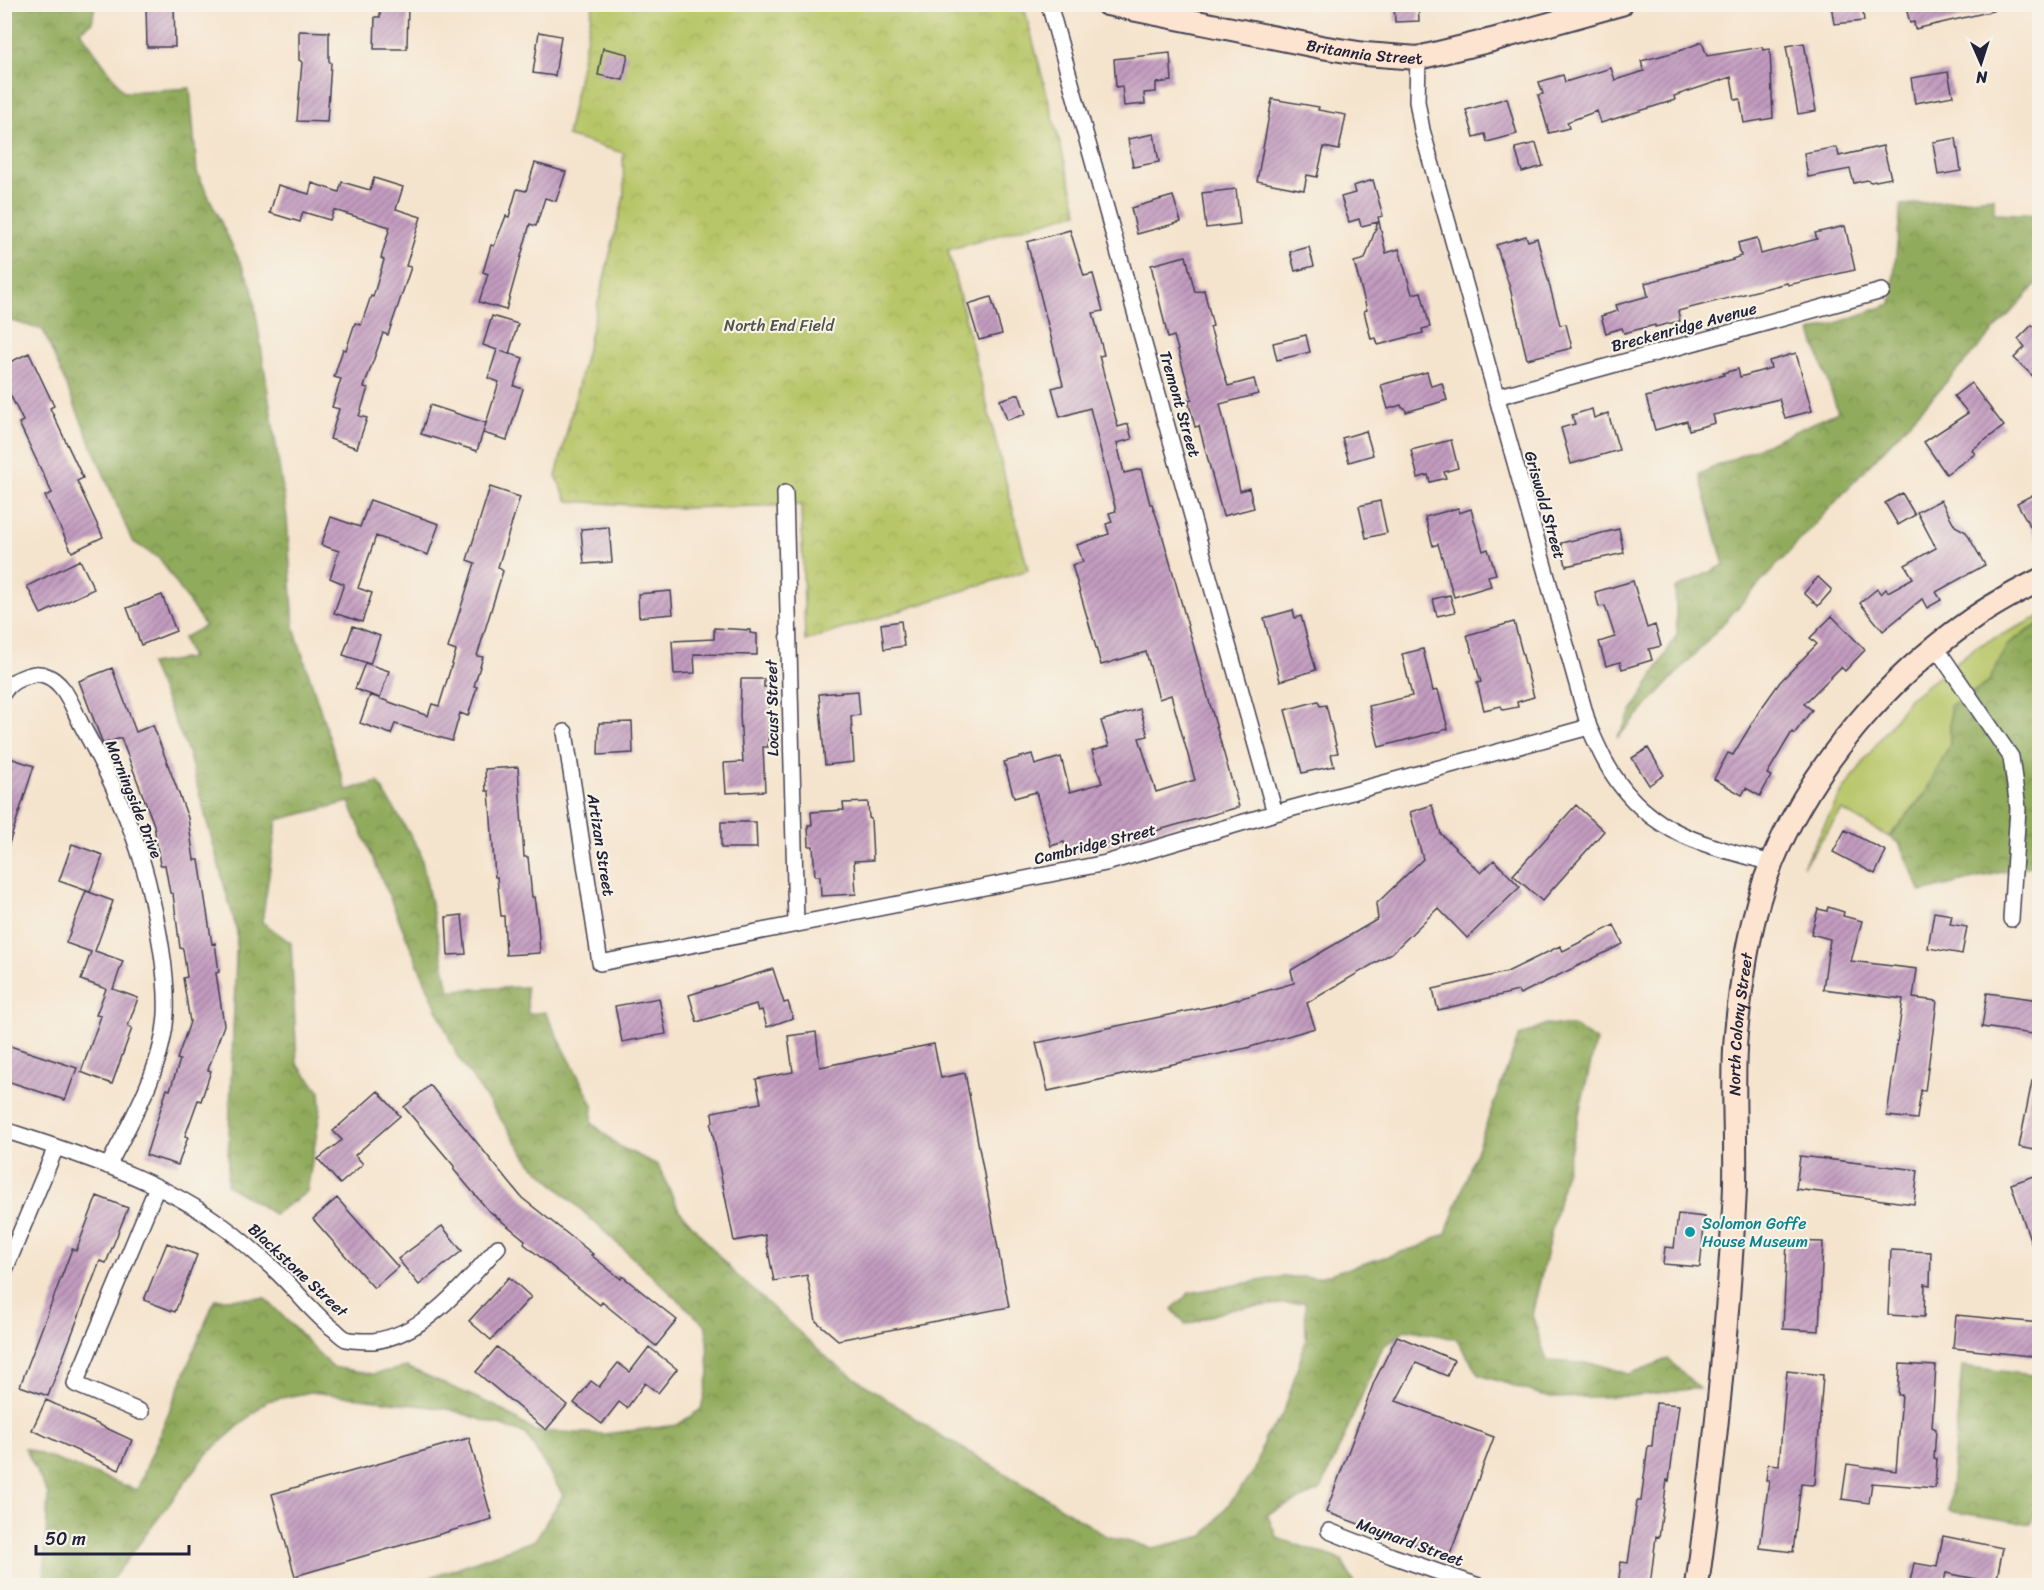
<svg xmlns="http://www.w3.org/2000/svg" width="2044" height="1590" viewBox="0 0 2044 1590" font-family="Sriracha,sans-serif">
	<defs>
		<pattern id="forest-crowns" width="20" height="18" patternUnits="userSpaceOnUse" patternTransform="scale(1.5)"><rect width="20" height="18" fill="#91ab5c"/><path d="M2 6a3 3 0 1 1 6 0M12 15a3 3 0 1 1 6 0" fill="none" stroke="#768b4d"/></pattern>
		<pattern id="park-crowns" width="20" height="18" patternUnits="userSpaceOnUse" patternTransform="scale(1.5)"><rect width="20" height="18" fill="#b7c668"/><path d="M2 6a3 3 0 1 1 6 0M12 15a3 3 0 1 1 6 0" fill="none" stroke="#9daa5b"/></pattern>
		<pattern id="building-hatch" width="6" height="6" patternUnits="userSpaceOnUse" patternTransform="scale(1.5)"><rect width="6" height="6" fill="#c39cc0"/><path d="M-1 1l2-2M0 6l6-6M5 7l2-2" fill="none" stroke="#9e7f9d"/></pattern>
	</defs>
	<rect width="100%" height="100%" fill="#f7f3e8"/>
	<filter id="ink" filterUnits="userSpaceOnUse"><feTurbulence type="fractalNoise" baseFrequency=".0167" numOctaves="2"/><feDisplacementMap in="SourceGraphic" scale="12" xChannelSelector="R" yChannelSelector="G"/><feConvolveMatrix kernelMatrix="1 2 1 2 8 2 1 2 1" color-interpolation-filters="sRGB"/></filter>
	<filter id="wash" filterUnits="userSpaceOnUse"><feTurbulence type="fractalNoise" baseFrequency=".008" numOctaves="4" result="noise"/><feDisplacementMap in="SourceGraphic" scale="24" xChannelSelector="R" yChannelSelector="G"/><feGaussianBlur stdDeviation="1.35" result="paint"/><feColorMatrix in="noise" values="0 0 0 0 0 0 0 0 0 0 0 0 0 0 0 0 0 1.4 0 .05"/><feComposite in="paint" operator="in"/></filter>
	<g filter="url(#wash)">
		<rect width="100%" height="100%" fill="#f5e4cd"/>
		<!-- grass -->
		<path fill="#b7c668" stroke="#6c7452" stroke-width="1.5" d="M2039 617V624L2008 644 1988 683 1950 706V745L1924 795 1889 837 1842 810 1803 866 1840 795 1909 699 1976 647Z"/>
		<!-- forest -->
		<path fill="url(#forest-crowns)" stroke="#5a664c" stroke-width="1.5" d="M4 5H95L92 22 80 31 124 92 190 88 197 172 252 287 287 518 294 628 346 790 378 782 420 851 449 990 526 987 528 1014 545 1012 593 1105 592 1123 620 1147 658 1165 679 1210 731 1270 833 1363 943 1437 1050 1500 1106 1536 1153 1548 1204 1536 1255 1470 1265 1437 1283 1415 1306 1340 1305 1302 1230 1309 1186 1325 1172 1309 1189 1293 1281 1277H1319L1421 1246 1446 1233 1519 1036 1546 1024 1575 1027 1596 1041 1532 1315 1547 1361 1597 1364 1629 1374 1668 1359 1699 1388 1632 1396 1551 1398 1480 1375 1456 1339 1406 1329 1383 1347 1321 1490 1267 1514 1277 1538 1342 1560 1355 1586 409 1585 535 1540 563 1495 526 1434 448 1409 311 1392 267 1401 206 1455 108 1585H39L44 1579 48 1494 25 1448 137 1490 215 1299 265 1298 332 1367 373 1374 407 1367 497 1407 534 1431 604 1434 677 1425 701 1409 709 1374 706 1326 531 1163 457 1056 349 802 277 820 262 922 291 943 297 1064 320 1091 321 1107 307 1192 274 1214 227 1185 237 932 188 752 150 664 191 658 183 638 205 626 160 559 132 541 43 330 5 319Z
			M1994 197V213L2039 215V282L1617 738 1677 634 1675 589 1724 565 1699 474 1838 412 1811 332 1891 304 1901 205Z
			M2039 624V863L1921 892 1899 843 1889 837 1924 795 1950 745V706L1988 683 2008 644Z
			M1962 1366 2039 1376V1498L2031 1524 1949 1511Z"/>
		<!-- park -->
		<path fill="url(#park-crowns)" stroke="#6c7452" stroke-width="1.5" d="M993 4 1025 11 1078 212 948 250 1028 570 805 641 801 505 680 508 568 501 556 477 624 196 623 153 567 136 593 5Z"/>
		<g id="blocks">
			<!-- building -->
			<path fill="url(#building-hatch)" d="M146 4H174L175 47H147Z
				M380 4H408L407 49H374L375 17H380Z
				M1394 4H1418L1419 21 1395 22Z
				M1831 4H1862L1864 21 1834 24Z
				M1905 4H1992L1993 11 1915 29 1914 22 1910 23Z
				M299 31 329 32V61L331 63 327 122 297 121 302 62 299 60Z
				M539 32 561 36 555 76 533 73Z
				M1702 42 1707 56 1762 47 1763 50 1770 49 1773 118 1744 123 1740 99 1735 100 1731 77 1674 96 1675 100 1601 123 1597 111 1567 122 1569 128 1549 133 1538 95 1543 94 1539 82 1563 75 1565 82 1611 68 1615 80 1644 71 1641 61 1679 51Z
				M1804 43 1816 111 1798 114 1786 46Z
				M603 48 628 54 623 80 598 75Z
				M1170 53 1172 81 1156 83V92L1144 93 1145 104 1124 106 1122 86 1116 87 1114 59Z
				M1948 72 1953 96 1915 103 1911 78Z
				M1507 98 1517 134 1487 142 1485 134 1474 137 1466 110Z
				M1272 99 1319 107 1318 110 1346 115 1339 150 1324 147 1317 177 1307 175 1304 190 1257 181Z
				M1154 134 1159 162 1133 167 1128 139Z
				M1956 138 1961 171 1938 175 1933 142Z
				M1536 143 1543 166 1522 172 1515 148Z
				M1883 146 1891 178 1871 182 1867 180 1854 183 1850 169 1808 177 1804 153 1837 147 1839 156Z
				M535 163 566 172 556 201 545 198 536 226 530 224 506 310 479 302 488 274 483 272 491 245 494 246 506 216 509 217 517 189 526 191Z
				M374 178 403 187 396 209 421 217 406 266 411 267 401 297 388 335 383 333 364 387 368 388 359 416 367 418 357 448 330 439 339 409 332 407 341 379 334 377 343 349 346 350 355 323 361 325 371 296 373 297 384 260 381 258 390 227 334 210 330 220 303 212 300 222 270 213 278 185 309 194 312 183 339 192 342 182 370 190Z
				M1373 180 1383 216 1378 217 1386 253 1399 249 1412 294 1421 292 1430 327 1422 329 1423 333 1378 345 1376 338 1371 339 1364 311 1367 310 1354 262 1365 259 1378 222 1361 226 1359 219 1349 222 1341 197 1355 193 1353 186Z
				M1236 189 1240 224 1206 228 1202 193Z
				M1173 196 1181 222 1137 234 1131 208Z
				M1845 226 1855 270 1788 285 1787 283 1678 311 1680 321 1655 327V325L1624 333 1622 328 1606 333 1601 316 1618 311 1616 305 1648 296 1645 283 1733 260 1732 259 1741 256 1738 243 1757 238 1761 254 1817 239 1815 233Z
				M1070 230 1084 276 1093 274 1103 311 1093 313 1104 355 1099 356 1118 427 1128 424 1132 439 1117 443 1124 473 1141 469 1150 504H1152L1160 527 1239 807 1068 856 1064 842 1051 846 1036 792 1014 798 1004 762 1032 754 1035 765 1061 757 1070 792 1102 783 1092 751 1109 746 1101 721 1140 709 1148 736 1139 738 1156 792 1195 780 1171 695 1159 699 1146 652 1101 665 1072 565 1083 562 1077 545 1109 534 1106 524 1112 522 1109 513 1116 511 1090 408 1060 417 1052 388 1063 385 1027 242Z
				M1526 236 1528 241 1537 238 1560 325 1566 324 1572 348 1527 359 1510 288 1496 245Z
				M1309 247 1314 266 1295 271 1290 252Z
				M1186 256 1195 292 1204 290 1213 326 1210 327 1228 386 1254 379 1258 394 1220 404 1240 491 1249 488 1254 508 1223 516 1199 426 1195 427 1188 400 1192 399 1174 336 1168 338 1151 265Z
				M991 297 1002 334 979 340 968 304Z
				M492 316 518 324 509 354 501 351 523 358 514 386 523 389 507 440 483 433 499 382 488 378 497 350 483 345Z
				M2032 325 2040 332V383L2014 358 2025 347 2018 339Z
				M1306 335 1310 352 1277 360 1273 343Z
				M29 353 54 406 50 408 83 478 77 481 103 537 72 552 45 496 52 493 19 423 23 421 4 382V365Z
				M1796 353 1812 411 1785 418 1779 399 1713 415 1715 423 1689 430 1687 421 1655 430 1646 397 1724 375 1723 373 1738 369 1740 377 1771 368 1769 361Z
				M1427 372 1431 386 1442 383 1447 400 1406 412 1405 408H1402L1401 405 1388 409 1381 385Z
				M1971 383 2004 426 1972 450 1975 454 1946 474 1924 442 1968 413 1954 396Z
				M1019 394 1026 414 1007 420 1000 400Z
				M430 405 486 423 477 451 421 434Z
				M1592 409 1594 418 1608 413 1619 450 1571 464 1561 428 1575 424 1572 415Z
				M1366 431 1373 455 1349 462 1342 438Z
				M1451 440 1458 468 1444 472 1446 478 1430 482 1428 475 1418 478 1411 450Z
				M490 487 520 497 498 567 503 571 477 656 483 657 474 686 477 687 468 716 460 713 452 741 395 724 391 734 360 723 370 695 428 716 432 704 439 706 456 651 448 648 475 563 467 560Z
				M2040 491V544L2017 503Z
				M1902 493 1915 515 1898 525 1885 503Z
				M370 500 439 524 428 555 376 536 358 588 372 593 362 622 334 613 344 584 330 578 339 551 321 545 331 517 360 527Z
				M1941 500 1955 526 1966 532 1985 565 1936 592 1941 600 1927 608 1922 599 1883 631 1860 603 1877 589 1881 594 1886 589 1888 592 1913 578 1905 565 1936 548 1917 512Z
				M1380 501 1387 533 1366 538 1359 506Z
				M1458 508 1459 513 1471 509 1483 551 1488 549 1496 574 1488 576 1491 586 1454 597 1438 544 1433 546 1425 517Z
				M609 527 612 562 584 564 581 529Z
				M1619 529 1624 553 1566 566 1561 543Z
				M80 560 94 589 41 614 27 586Z
				M1818 577 1832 590 1818 606 1804 593Z
				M1633 581 1647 628 1655 625 1661 646 1649 649 1652 660 1622 669 1620 662 1606 666 1599 642 1615 637 1605 606 1599 607 1595 592Z
				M671 591 673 614 639 617 638 594Z
				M162 595 176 631 141 645 127 608Z
				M1450 595 1455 612 1437 616 1433 599Z
				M1293 610 1295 618 1301 616 1316 670 1280 681 1264 618Z
				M1832 616 1865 650 1845 671 1841 667 1804 704 1812 710 1794 734 1792 732 1767 774 1771 776 1760 796 1746 788 1742 795 1714 779 1728 753 1733 755 1760 710 1780 682 1817 644 1810 638Z
				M901 621 904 646 884 649 881 624Z
				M1514 622 1534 697 1517 702 1518 707 1503 710 1501 706 1484 710 1477 683 1481 682 1467 635Z
				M353 626 380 636 370 664 343 655Z
				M714 628 750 630V633L757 634V655L694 654 695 673 674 674 672 641 714 639Z
				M1423 649 1433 691 1438 690 1448 729 1379 747 1369 706 1412 696 1402 654Z
				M365 663 389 671 380 698 355 689Z
				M112 668 136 732 153 725 188 818 194 860H199L212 944 215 943 219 972 216 973 224 1025 208 1070 211 1071 201 1101 198 1100 185 1136 188 1137 178 1165 146 1155 167 1089 170 1090 180 1060 177 1059 190 1022 183 978 187 977 183 949 180 948 173 894 170 893 165 865H160L154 825 121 738 103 744 79 681Z
				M741 679H764V687H769L768 747H763L765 791 726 793 724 763 743 762 740 715Z
				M858 691 860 715 851 716 854 762 825 765 819 694Z
				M1318 701 1320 706 1326 705 1338 753 1331 754 1334 766 1302 773 1285 710Z
				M632 722 633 753 598 755 599 723Z
				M1648 748 1664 775 1649 785 1632 758Z
				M4 756 34 766 8 847 4 846Z
				M518 767 524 857H528L532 897H534L538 925 540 953 506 955 504 916H501L497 877H495L489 791H486L485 769Z
				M868 802 869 818 871 819 873 860 854 861 856 894 821 896 820 876H815L813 846H809L808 825H812L811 812 844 810 843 803Z
				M1432 805 1441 834 1481 873 1494 860 1520 887 1467 938 1438 908 1392 953 1307 1003 1315 1028 1247 1048 1048 1091 1036 1043 1217 1005 1294 983 1291 970 1378 919 1376 904 1423 859 1410 812Z
				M1576 805 1604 831 1542 901 1513 875Z
				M721 822H756L757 848H721Z
				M1845 830 1886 851 1875 874 1833 852Z
				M72 844 103 855 90 892 59 881Z
				M86 891 113 901 95 951 123 961 113 989 138 998 128 1026 132 1028 112 1084 81 1072 101 1016 96 1015 106 989 81 980 91 952 66 943Z
				M1828 907 1844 912 1843 916 1862 921 1851 961 1917 969 1913 998 1937 1001 1925 1091 1921 1090 1917 1119 1887 1116 1903 999 1823 989 1830 939 1811 934 1818 909 1827 911Z
				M1934 912 1952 915 1950 924 1967 927 1962 954 1928 948Z
				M462 915 466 954 448 955 446 917Z
				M1614 925 1623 944 1520 994 1518 991 1438 1010 1433 989 1507 972 1560 946 1563 951Z
				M773 969 784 1003 788 1002 793 1018 767 1027 762 1010 758 1011 756 1004 697 1022 689 995Z
				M1987 993 2040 1000V1035L1982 1027Z
				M659 998 666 1034 622 1042 615 1006Z
				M816 1032 820 1067 934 1044 941 1078 965 1073 1009 1307 838 1340 816 1321 807 1275 774 1281 765 1235 734 1241 711 1125 713 1121 712 1112 761 1103 756 1079 793 1072 788 1036Z
				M4 1044 77 1068 65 1100 4 1080Z
				M2032 1081H2040V1151L2019 1147Z
				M430 1085 522 1198 593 1254 591 1255 621 1279 622 1276 677 1320 656 1346 602 1302 600 1305 524 1244 525 1240 488 1210 454 1170V1166L404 1107Z
				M378 1091 400 1116 355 1155 363 1164 340 1184 318 1159 342 1140 333 1131Z
				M1800 1156 1918 1170 1914 1204 1796 1189Z
				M2040 1174V1260H2037L2011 1184Z
				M97 1196 128 1208 106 1263 100 1261 48 1396 20 1386 72 1249 76 1251Z
				M337 1198 398 1267 374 1288 313 1219Z
				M1678 1214 1705 1217 1700 1267 1663 1264 1665 1247 1674 1248Z
				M442 1226 462 1251 419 1285 398 1259Z
				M1787 1241 1823 1242 1819 1331 1783 1329Z
				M167 1243 197 1255 175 1312 144 1300Z
				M1891 1250 1931 1252 1930 1285 1925 1284 1924 1317 1888 1315Z
				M509 1277 531 1297 491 1340 469 1321Z
				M1956 1315 2040 1323V1357L1953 1348Z
				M1397 1336 1454 1360 1447 1376 1416 1363 1396 1401 1494 1437 1449 1557 1326 1512 1374 1382Z
				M497 1347 567 1405 546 1430 476 1372Z
				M649 1347 677 1369 658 1393 645 1383 627 1408 619 1402 602 1424 574 1403 591 1381 599 1387 618 1363 630 1372Z
				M1900 1364 1936 1366 1932 1427 1936 1429 1934 1459H1937L1935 1488 1872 1483 1869 1503 1842 1499 1847 1464 1896 1471 1902 1395H1898Z
				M1787 1371 1823 1375 1815 1484 1812 1485 1801 1484 1793 1552 1760 1548 1769 1480H1766L1768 1464 1779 1465Z
				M46 1400 132 1440 119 1470 32 1430Z
				M1656 1403 1679 1405 1669 1481 1667 1480 1659 1537 1656 1536 1650 1586H1618L1621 1562 1628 1563 1637 1501H1641L1648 1446H1652Z
				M469 1438 492 1519 295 1576 272 1494Z
				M1943 1536 2003 1548 1996 1583 1946 1573 1943 1586H1909L1914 1563 1937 1567Z"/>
		</g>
	</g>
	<g filter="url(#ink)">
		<use href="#blocks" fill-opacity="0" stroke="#423f51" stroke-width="1.5"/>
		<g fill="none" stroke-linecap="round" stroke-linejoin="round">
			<!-- street casing -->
			<g stroke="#423f51" stroke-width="18">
				<path id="street" d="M1049 4 1275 813
					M1418 58 1417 101 1422 130 1589 727C1594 738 1599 750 1605 761 1643 832 1700 844 1772 863
					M1496 397 1882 291
					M785 493 796 923
					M1935 646 2011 757 2018 808 2011 919
					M4 692C9 682 20 678 30 675 42 671 54 678 62 688 70 698 75 712 81 724 108 772 133 825 147 879 157 920 168 971 166 1014 163 1068 132 1119 108 1166
					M565 732 600 963 1106 863 1275 813 1589 727
					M4 1130C87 1157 176 1184 243 1242 255 1252 266 1262 277 1272 297 1291 313 1314 335 1330 338 1333 342 1337 346 1339 352 1341 366 1341 373 1341 425 1335 466 1282 498 1247
					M4 1272 56 1147
					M141 1412 75 1384 157 1187
					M1329 1531 1392 1556 1479 1586"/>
			</g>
			<!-- secondary casing -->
			<g stroke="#423f51" stroke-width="26">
				<g id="secondary">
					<path id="s1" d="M1107 4 1321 47 1365 54 1418 58 1492 40 1621 4"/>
					<path id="s2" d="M1697 1586C1714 1460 1727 1334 1734 1208 1738 1150 1731 1091 1736 1033 1742 976 1750 915 1772 862 1812 766 1886 679 1971 620 1992 605 2016 592 2040 580"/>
				</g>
			</g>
			<!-- street -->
			<use href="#street" stroke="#fff" stroke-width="15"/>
			<!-- secondary -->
			<use href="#secondary" stroke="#fde4d1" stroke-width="22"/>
		</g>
	</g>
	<!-- markers -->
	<circle fill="#0f9aa8" stroke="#f7f3e8" stroke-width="2" cx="1690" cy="1232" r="6"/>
	<g text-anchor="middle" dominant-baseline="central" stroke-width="4.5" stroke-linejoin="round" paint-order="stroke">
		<!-- street labels -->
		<g font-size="16" fill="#22223b" stroke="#f7f3e8">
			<text stroke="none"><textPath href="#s1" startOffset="262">Britannia Street</textPath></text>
			<text transform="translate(1684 327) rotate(-15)">Breckenridge Avenue</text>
			<text transform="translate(1180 404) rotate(74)">Tremont Street</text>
			<text transform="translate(1545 505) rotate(74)">Griswold Street</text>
			<text transform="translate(772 708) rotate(-91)">Locust Street</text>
			<text transform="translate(134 799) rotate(68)">Morningside Drive</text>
			<text transform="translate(1095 844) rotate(-14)">Cambridge Street</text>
			<text transform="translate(601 845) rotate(81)">Artizan Street</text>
			<text stroke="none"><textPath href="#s2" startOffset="564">North Colony Street</textPath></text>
			<text transform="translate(298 1270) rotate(43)">Blackstone Street</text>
			<text transform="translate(1410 1542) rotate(20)">Maynard Street</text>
		</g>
		<!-- park labels -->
		<g font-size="16" fill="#4f5348" stroke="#f7f3e8">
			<text x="779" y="325">North End Field</text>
		</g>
		<!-- culture labels -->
		<g font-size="16" fill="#0d838f" stroke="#f7f3e8" text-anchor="start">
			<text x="1702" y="1223">Solomon Goffe<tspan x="1702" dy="18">House Museum</tspan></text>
		</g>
	</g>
	<!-- margin -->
	<rect width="2044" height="1590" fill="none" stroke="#f7f3e8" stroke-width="24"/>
	<!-- north arrow -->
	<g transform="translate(1981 63) rotate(177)" stroke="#f7f3e8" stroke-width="4.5" paint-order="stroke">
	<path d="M0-4.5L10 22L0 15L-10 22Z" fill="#22223b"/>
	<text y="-9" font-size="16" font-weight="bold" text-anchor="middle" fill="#22223b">N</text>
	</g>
	<!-- scale -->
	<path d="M36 1545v9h153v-9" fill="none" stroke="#22223b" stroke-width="3"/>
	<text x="45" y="1545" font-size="18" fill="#22223b" stroke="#f7f3e8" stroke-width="4.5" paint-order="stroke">50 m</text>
</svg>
